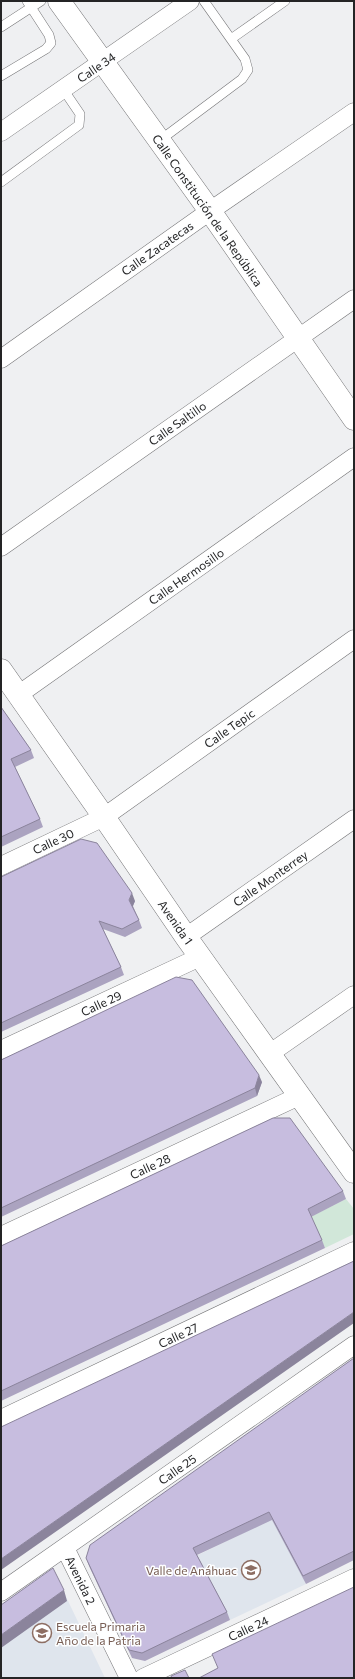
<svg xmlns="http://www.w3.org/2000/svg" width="355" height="1679" viewBox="0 0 355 1679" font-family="Commissioner,sans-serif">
	<rect width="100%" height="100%" fill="#eff0f2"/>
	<!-- built -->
	<path fill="#dfe5ed" d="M272 1519 306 1584 230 1620 196 1556Z
		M57 1578 105 1678H1V1618Z"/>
	<!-- green -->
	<path fill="#d1e7d9" d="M346 1199 354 1209V1234L325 1248 310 1217Z"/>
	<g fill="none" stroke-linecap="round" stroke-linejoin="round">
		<!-- service casing -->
		<g stroke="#747476" stroke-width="10">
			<path id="service" d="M1 27 41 1
				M231 39 285 1
				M1 76 46 49 51 43 49 35 27 1
				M159 141 242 79 248 70 245 59 204 1
				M1 182 79 125 80 114 63 89"/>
		</g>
		<!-- minor casing -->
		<g stroke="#747476" stroke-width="19">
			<path id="minor" d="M1 132 190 1
				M1 359 210 211 354 112
				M1 547 354 299
				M18 695 354 457
				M1 866 104 817 354 639
				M186 937 354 819
				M1 1050 200 957
				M269 1054 354 995
				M1 1236 299 1096
				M1 1419 354 1251
				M65 1548 129 1678
				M1 1592 354 1345
				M143 1678 354 1578"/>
		</g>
		<!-- tertiary casing -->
		<g stroke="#747476" stroke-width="23">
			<path id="tertiary" d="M59 1 210 211 354 419
				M1 670 104 817 186 937 354 1172"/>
		</g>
		<!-- service -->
		<use href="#service" stroke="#fff" stroke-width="9"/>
		<!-- minor -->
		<use href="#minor" stroke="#fff" stroke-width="18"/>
		<!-- tertiary -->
		<use href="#tertiary" stroke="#fff" stroke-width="22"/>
	</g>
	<!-- wall -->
	<path fill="#aba3c0" d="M1 707 31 750 34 758 15 767 40 819 43 827 1 847Z
		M1 877 135 901 133 906 139 920 142 928 125 937 103 929 121 967 124 975 1 1032Z
		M1 1060 262 1082 257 1096 1 1217Z
		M343 1191 346 1199 311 1217 322 1240 325 1248 1 1401V1246Z
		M354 1358V1560L306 1584 272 1520 197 1555 227 1612 230 1620 145 1661 132 1658 89 1566 86 1558Z"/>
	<!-- shaded-wall -->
	<path fill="#8b849c" d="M132 893 135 901 132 908 129 900Z
		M259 1075 262 1082 257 1096 255 1088Z
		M354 1312V1323L1 1570V1559Z
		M64 1590 67 1601 1 1648V1635Z"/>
	<!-- building -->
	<path fill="#c7bddf" stroke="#8b849c" d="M1 707 31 750 11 759 40 819 1 837Z
		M81 839 97 843 132 893 129 900 139 920 122 929 99 921 121 967 1 1023V877Z
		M176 977 192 980 259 1075 255 1088 1 1208V1060Z
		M273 1118H290L343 1191 308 1209 322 1240 1 1391V1246Z
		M354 1261V1312L1 1559V1427Z
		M354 1358V1551L303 1576 269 1512 193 1548 227 1612 142 1653 129 1650 86 1558 90 1545Z
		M53 1568 64 1590 1 1635V1605Z
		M354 1587V1678H199L218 1668 212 1654Z
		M185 1670 189 1678H172L171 1676Z"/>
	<!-- icons -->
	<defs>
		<g id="school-ring" transform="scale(1)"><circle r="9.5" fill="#fdfeff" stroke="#8d6e63" stroke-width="1.5"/><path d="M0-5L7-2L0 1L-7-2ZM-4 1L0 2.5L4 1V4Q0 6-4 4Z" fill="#8d6e63"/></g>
	</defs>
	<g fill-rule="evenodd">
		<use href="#school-ring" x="251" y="1570"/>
		<use href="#school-ring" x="42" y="1633"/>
	</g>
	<g text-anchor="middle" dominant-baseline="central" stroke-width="3" stroke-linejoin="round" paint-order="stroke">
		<!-- street labels -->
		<g font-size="12" fill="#242425" stroke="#fdfeff">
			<text transform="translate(96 67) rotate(-34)">Calle 34</text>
			<text transform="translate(208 210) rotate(55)">Calle Constitución de la República</text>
			<text transform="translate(157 248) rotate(-35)">Calle Zacatecas</text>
			<text transform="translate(177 423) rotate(-35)">Calle Saltillo</text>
			<text transform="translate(186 576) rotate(-35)">Calle Hermosillo</text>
			<text transform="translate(229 728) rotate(-35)">Calle Tepic</text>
			<text transform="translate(53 841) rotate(-25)">Calle 30</text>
			<text transform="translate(270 878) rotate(-35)">Calle Monterrey</text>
			<text transform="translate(176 922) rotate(55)">Avenida 1</text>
			<text transform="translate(101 1003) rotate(-25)">Calle 29</text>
			<text transform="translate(150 1166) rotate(-25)">Calle 28</text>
			<text transform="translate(178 1335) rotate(-25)">Calle 27</text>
			<text transform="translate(177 1469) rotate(-35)">Calle 25</text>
			<text transform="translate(81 1580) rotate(64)">Avenida 2</text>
			<text transform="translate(248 1628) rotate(-25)">Calle 24</text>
		</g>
		<!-- education labels -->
		<g font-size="12" fill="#785e54" stroke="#fdfeff" text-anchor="end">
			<text x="237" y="1570">Valle de Anáhuac</text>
			<text x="56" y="1626" text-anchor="start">Escuela Primaria<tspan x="56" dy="14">Año de la Patria</tspan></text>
		</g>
	</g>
	<!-- border -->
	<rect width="355" height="1679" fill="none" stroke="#242425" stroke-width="4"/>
</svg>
